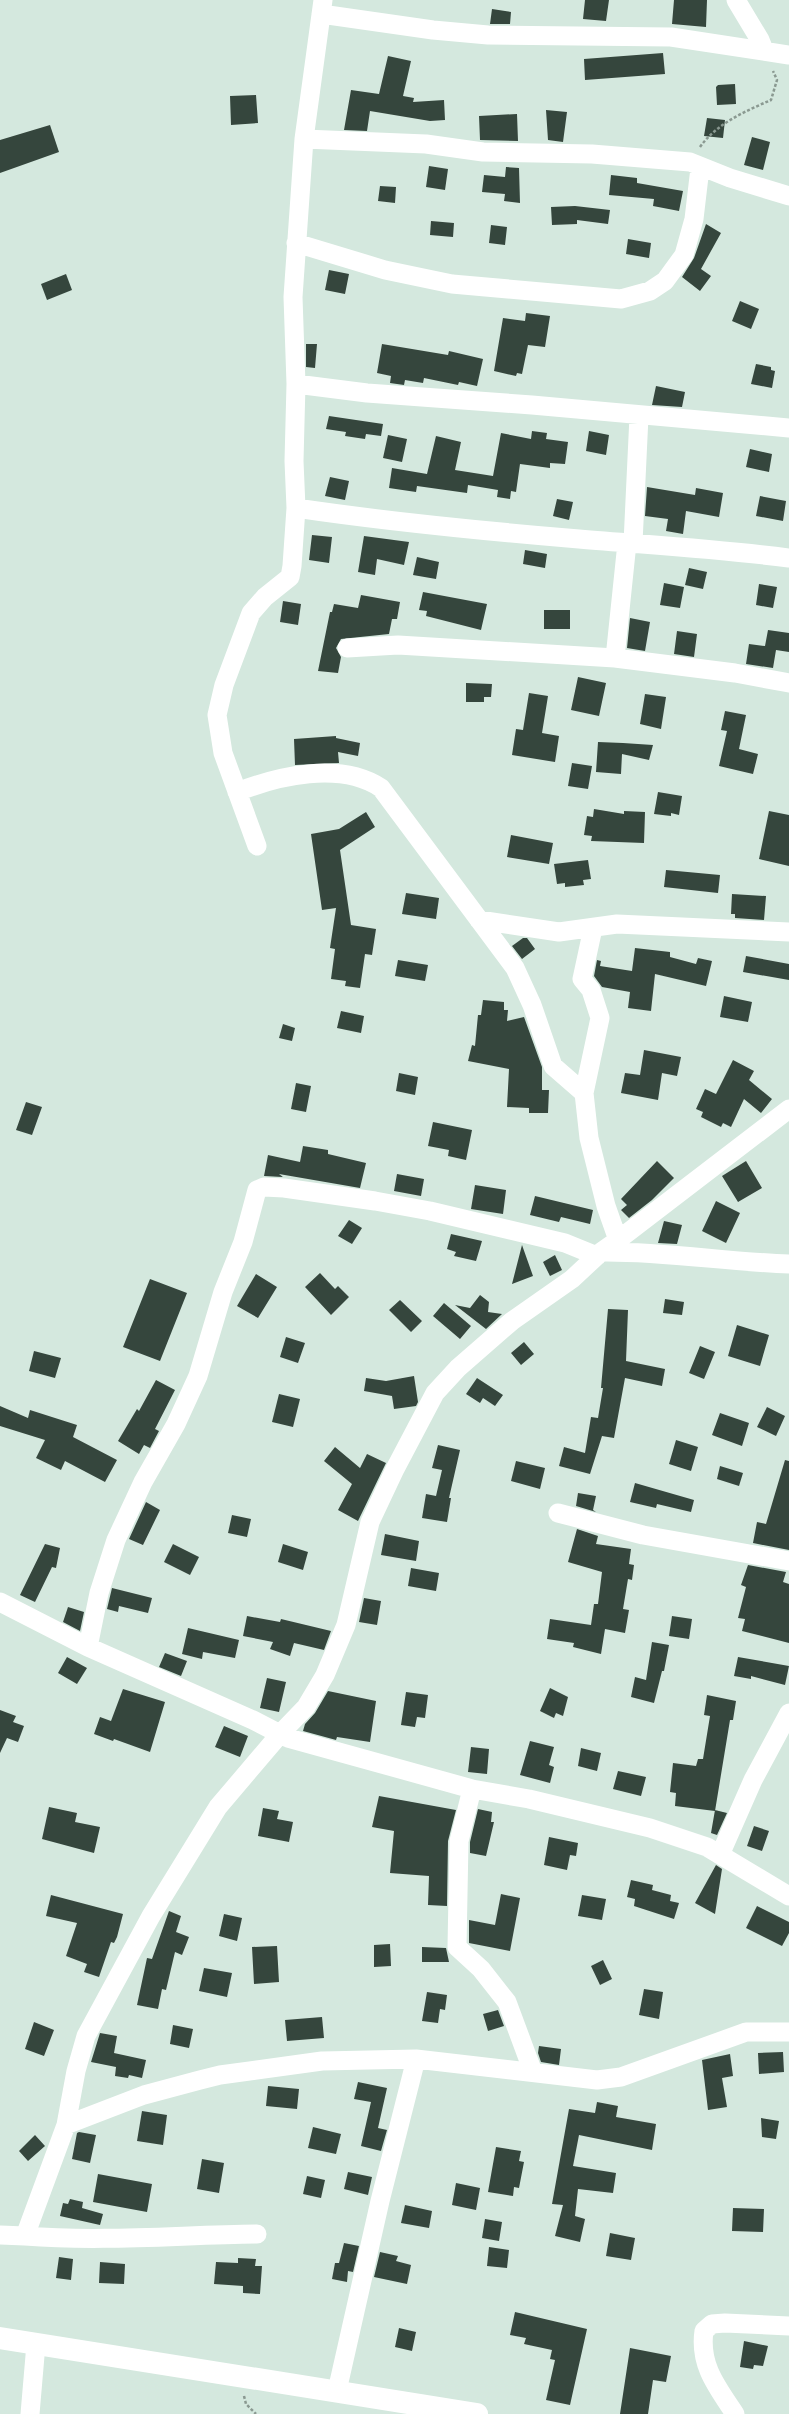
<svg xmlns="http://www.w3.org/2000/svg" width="789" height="2414" viewBox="0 0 789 2414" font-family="Helvetica,sans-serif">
	<rect width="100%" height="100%" fill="#d4e8de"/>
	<!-- building -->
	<path fill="#35463d" d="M585 0H609L606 21 583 19Z
		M674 0H707L706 27 672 24Z
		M492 9 511 12 510 24H490Z
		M663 53 665 74 585 80 584 59Z
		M388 56 411 61 403 96 414 98 413 102 444 100 445 120 430 121 370 111 367 131 344 130 351 90 379 94Z
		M735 84 736 104 717 105 716 87 718 85Z
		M256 95 258 123 231 125 230 96Z
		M546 110 567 112 563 142 548 140Z
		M517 114 518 141 480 140 479 116Z
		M707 118 725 120 723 138 704 136Z
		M50 125 59 152 0 173V140Z
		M752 137 770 142 763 170 744 165Z
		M429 166 448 169 445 190 426 187Z
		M506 167 519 168 520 203 504 201 505 194 482 192 484 175 505 177Z
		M611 175 637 178V183L683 191 679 211 653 206 654 199 609 195Z
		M380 186 396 187 395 203 378 201Z
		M575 206 610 210 608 224 577 220V224L552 225 551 207Z
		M431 221 454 223 453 237 430 235Z
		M706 224 721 233 701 269 711 276 700 291 682 277 694 258Z
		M491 225 507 227 505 245 489 243Z
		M628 239 651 243 649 258 626 254Z
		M329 270 349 274 345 294 325 290Z
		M66 274 72 290 47 300 41 284Z
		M740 301 759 309 751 329 732 321Z
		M526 313 550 316 545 347 528 345 522 374 517 373 516 376 494 371 503 318 525 321Z
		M306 344H317L315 368 306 367Z
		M382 344 448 355 449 351 483 359 477 386 459 382 458 385 424 378 423 383 405 380 404 385 390 383 391 376 377 373Z
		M756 364 771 367V370L775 371 772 388 751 384Z
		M656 386 685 392 682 407 652 405Z
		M329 416 383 424 381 436 366 434 365 439 345 436 346 432 326 429Z
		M532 431 547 433 546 439 568 442 565 464 550 463V468L520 464 516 492 511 491 510 499 497 497 498 490 468 485 467 493 417 486 416 492 389 488 392 468 427 474 436 436 461 442 455 470 493 476 501 433 531 439Z
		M589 431 609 435 606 455 586 451Z
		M388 435 407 439 402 462 383 458Z
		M750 449 772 454 769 472 746 467Z
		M330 477 349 481 345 500 325 496Z
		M647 487 695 495 696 488 723 493 719 517 686 511 683 534 666 531 668 519 645 516Z
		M760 496 786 501 783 521 756 516Z
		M557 499 573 502 569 520 553 516Z
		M312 535 332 537 329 563 309 560Z
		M364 536 409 542 404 565 377 559 375 575 358 572Z
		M525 550 547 554 545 568 523 564Z
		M417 557 439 562 436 579 413 575Z
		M689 568 707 572 703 589 685 585Z
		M664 583 684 587 680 608 660 605Z
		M759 584 777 587 773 608 756 605Z
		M423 592 487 604 481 630 426 616 427 611 419 610Z
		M361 595 400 602 397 619H392L389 634 341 639 336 648 341 657 338 673 318 671 330 612H332L334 604 358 608Z
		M283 601 301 604 298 625 280 622Z
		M544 610H570V629H544Z
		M630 618 650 622 645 651 627 648Z
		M768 630 789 633V652L776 650 773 668 746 664 749 644 765 646Z
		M677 631 697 634 694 657 674 654Z
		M578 677 606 683 599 716 571 710Z
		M466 683 492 684 491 697H484V702H466Z
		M529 693 548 696 542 733 559 736 555 762 512 755 516 729 523 730Z
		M645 694 666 697 661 729 640 724Z
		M725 711 746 715 739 749 758 754 753 774 719 766 727 731 721 730Z
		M336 736V738L360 743 358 756 338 752 339 763 295 765 294 739Z
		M598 742 623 743 653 745 649 760 622 754 621 774 596 772Z
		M572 763 592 766 588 789 568 786Z
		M658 792 682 796 679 815 671 813V816L654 814Z
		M594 809 624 814V811L645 812 644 843 591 841 592 836 584 835 587 816 593 817Z
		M769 811 789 815V866L759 859Z
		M366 812 375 827 340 850 351 925 376 929 372 955 365 954 360 988 345 986 346 981 331 979 335 949 330 948 336 908 322 910 311 834 339 829Z
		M511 835 553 843 549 864 507 857Z
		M588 860 591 879 583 880 584 885 565 887V883L557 884 554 864Z
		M666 870 720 875 718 893 664 887Z
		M406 893 439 898 436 919 402 914Z
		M732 894 766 896 764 920 735 918V914H731Z
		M523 938H527L535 949 522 959 512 946Z
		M635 948 670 952V957L696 964 698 958 712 961 706 986 655 974 651 1011 628 1008 630 992 602 987 594 976 597 960 601 961 600 966 632 971Z
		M746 956 789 964V980L743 972Z
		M398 960 428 965 425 981 395 976Z
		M724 996 752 1002 748 1022 720 1017Z
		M483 1000 504 1002V1010H508L507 1021 524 1017 542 1067V1090H549L548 1113H529V1108L507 1107 509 1069 468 1061 472 1045 475 1046 478 1015H481Z
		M341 1011 364 1016 361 1033 337 1028Z
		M283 1024 295 1028 292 1041 279 1038Z
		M644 1050 681 1057 677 1076 662 1073 658 1100 621 1093 625 1073 640 1075Z
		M733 1060 754 1071 749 1080 772 1099 761 1113 744 1099 731 1127 723 1123 721 1127 701 1117 703 1112 696 1109 705 1089 716 1094Z
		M399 1073 418 1077 415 1095 396 1091Z
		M296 1083 311 1086 306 1112 291 1109Z
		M26 1102 42 1107 32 1135 16 1130Z
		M433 1122 472 1130 466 1160 448 1156 449 1150 428 1146Z
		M303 1146 328 1150V1154L366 1163 360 1188 279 1174 283 1177 264 1176 268 1155 300 1162Z
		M657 1161 674 1178 652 1200 629 1218 621 1210 627 1205 621 1199Z
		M746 1161 762 1188 738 1202 722 1176Z
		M397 1174 424 1179 421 1196 394 1191Z
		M475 1185 506 1190 503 1214 471 1209Z
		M535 1196 593 1210 590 1224 561 1217 559 1222 530 1215Z
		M716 1201 740 1213 726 1243 702 1231Z
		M349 1220 362 1228 352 1244 338 1236Z
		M664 1221 682 1225 677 1244 658 1243Z
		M451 1234 482 1241 476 1261 454 1256 456 1252 447 1249Z
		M522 1245 533 1276 512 1284Z
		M555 1255 562 1270 550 1276 543 1262Z
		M320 1273 335 1289 338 1286 349 1297 331 1315 305 1287Z
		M256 1274 277 1287 258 1318 237 1306Z
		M150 1279 187 1293 160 1361 123 1347Z
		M480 1295 489 1302 488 1312 502 1314 486 1329 455 1305 470 1308Z
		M665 1299 684 1302 682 1315 663 1313Z
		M400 1300 422 1321 411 1332 389 1310Z
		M444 1303 471 1326 460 1339 433 1316Z
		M608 1309 628 1310 626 1361 665 1369 662 1386 625 1378 614 1438 602 1436 590 1474 559 1466 564 1447 585 1453 591 1417 598 1418 603 1388H601Z
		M737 1325 769 1335 760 1366 728 1356Z
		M286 1337 305 1343 298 1363 280 1357Z
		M524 1342 534 1354 521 1365 511 1353Z
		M700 1346 715 1352 704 1379 689 1373Z
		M34 1351 61 1358 55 1378 29 1371Z
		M414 1376 418 1402 416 1406 394 1409 392 1396 364 1391 366 1378 386 1381Z
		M477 1378 503 1395 495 1406 483 1398 480 1403 466 1394Z
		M156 1380 175 1390 155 1429 159 1431 150 1448 144 1445 139 1454 118 1441 137 1409 139 1411Z
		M279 1394 300 1399 293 1427 272 1422Z
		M0 1406 28 1418 30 1410 77 1425 73 1437 117 1460 105 1482 65 1461 61 1470 36 1458 45 1440 0 1426Z
		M767 1407 785 1416 776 1436 757 1427Z
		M720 1413 749 1423 742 1446 712 1435Z
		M676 1440 698 1447 691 1471 669 1464Z
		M438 1445 460 1450 449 1498H451L447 1522 422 1518 426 1494 436 1496 442 1470 432 1468Z
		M335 1447 360 1468 367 1454 386 1463 358 1521 338 1510 352 1484 324 1461Z
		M785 1460 789 1461V1550L753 1543 757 1522 766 1524Z
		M516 1461 545 1468 540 1489 511 1481Z
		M720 1466 743 1473 739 1486 717 1479Z
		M635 1483 694 1500 691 1512 657 1504 656 1508 630 1502Z
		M578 1493 596 1496 593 1510 596 1512 576 1506Z
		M146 1502 160 1510 143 1545 129 1539Z
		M232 1515 251 1519 247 1537 228 1533Z
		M577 1529 598 1536 596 1544 631 1549 629 1564 634 1565 632 1580 628 1579 623 1609 629 1610 625 1633 605 1629 601 1654 573 1647 574 1643 547 1639 550 1619 591 1625 594 1604H598L602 1572 568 1562Z
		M385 1534 419 1541 416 1561 381 1555Z
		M45 1544 60 1548 56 1568 52 1567 35 1602 20 1595Z
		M173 1544 199 1557 190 1575 164 1562Z
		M283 1544 308 1552 303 1570 278 1562Z
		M748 1565 786 1572 783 1582 789 1584V1643L742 1631 745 1619 738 1618 746 1587 741 1585Z
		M411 1568 439 1573 436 1591 408 1586Z
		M112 1588 152 1598 148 1613 119 1606 118 1612 107 1609Z
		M364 1598 381 1601 377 1625 359 1622Z
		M68 1607 84 1612 80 1631 63 1622Z
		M247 1616 280 1622 281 1619 331 1631 324 1650 294 1643 290 1656 270 1649 273 1642 243 1636Z
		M672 1616 692 1619 689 1639 669 1636Z
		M188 1628 239 1640 235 1658 203 1652 202 1659 182 1654Z
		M652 1642 669 1645 664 1671H662L654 1703 631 1697 635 1677 646 1680Z
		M165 1653 187 1661 181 1676 159 1667Z
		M67 1657 87 1668 77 1684 58 1673Z
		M738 1657 789 1666 785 1685 751 1676V1679L734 1676Z
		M267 1678 286 1682 279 1712 260 1708Z
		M550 1688 568 1697 563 1716 556 1713 554 1718 540 1711Z
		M123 1689 165 1702 150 1752 114 1739 113 1741 94 1734 100 1717 111 1721Z
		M328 1691 376 1701 370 1742 337 1737 336 1740 303 1731 305 1724 315 1713Z
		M406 1692 428 1695 425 1718 417 1717 415 1727 401 1725Z
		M707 1695 736 1701 733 1720H730L715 1811 675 1806 676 1793 670 1792 673 1763 696 1766 698 1759H703L710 1716 704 1715Z
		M0 1710 16 1716 13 1722 24 1726 18 1742 7 1738 0 1753Z
		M224 1726 248 1736 240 1757 215 1747Z
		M530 1741 554 1747 549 1765 554 1767 550 1783 520 1775Z
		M471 1747 489 1749 487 1774 468 1772Z
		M581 1748 601 1753 597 1771 578 1766Z
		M618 1771 646 1777 641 1796 613 1789Z
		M379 1796 456 1810 448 1841 447 1906 428 1905 429 1876 390 1873 394 1831 372 1827Z
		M49 1807 77 1813 75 1822 100 1827 94 1853 42 1839Z
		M263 1808 279 1811 277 1819 293 1822 289 1842 258 1836Z
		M478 1809 492 1812 491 1822H494L486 1856 470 1853V1842Z
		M715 1810 727 1813 717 1835 711 1833Z
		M754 1826 769 1831 762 1851 747 1846Z
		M549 1837 578 1843 576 1856 570 1855 567 1870 544 1865Z
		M716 1865 722 1869 715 1914 695 1903Z
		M631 1880 653 1885 652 1890 671 1895 670 1901 679 1903 674 1919 634 1906 635 1899 627 1897Z
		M501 1894 520 1898 510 1951 469 1943V1920L495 1925Z
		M51 1895 123 1914 117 1937 114 1943 111 1942 99 1977 84 1972 87 1964 66 1956 77 1923 46 1916Z
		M582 1895 606 1899 602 1920 578 1916Z
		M757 1906 789 1922V1933L782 1946 746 1928Z
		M169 1911 181 1916 176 1932 189 1937 182 1955 175 1952 166 1990 162 1989 158 2009 137 2005 147 1958 152 1959Z
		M224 1914 242 1918 237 1941 219 1936Z
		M390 1944 391 1966 374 1967V1945Z
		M277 1946 279 1982 254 1984 252 1947Z
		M422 1947 446 1948 449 1962H422Z
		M603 1960 612 1979 600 1985 591 1966Z
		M204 1968 232 1973 227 1997 199 1991Z
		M644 1989 663 1992 659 2019 639 2015Z
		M427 1992 447 1995 445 2010 440 2009 438 2023 422 2021Z
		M498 2010 504 2026 488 2031 483 2014Z
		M322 2017 324 2038 287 2041 285 2020Z
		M34 2022 54 2030 44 2056 25 2049Z
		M173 2025 193 2029 189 2048 170 2044Z
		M100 2033 117 2036 114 2053 146 2060 142 2078 129 2075 128 2078 115 2076 116 2067 91 2062Z
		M539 2046 561 2049 559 2065 541 2062 538 2053Z
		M783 2052 784 2072 759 2074 758 2053Z
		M730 2054 733 2076 722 2078 727 2107 708 2110 702 2060Z
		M358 2082 387 2088 378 2128 387 2130 381 2151 361 2146 371 2102 354 2099Z
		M268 2086 299 2089 297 2109 266 2106Z
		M597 2102 618 2106 616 2117 656 2124 652 2150 579 2135 573 2166 616 2173 613 2193 578 2189 575 2216 585 2219 580 2242 555 2236 563 2205 552 2204 569 2109 595 2113Z
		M142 2111 167 2115 163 2145 137 2141Z
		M761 2118 779 2121 776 2139 762 2137Z
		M313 2127 341 2134 336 2154 308 2148Z
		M79 2132 96 2135 90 2163 72 2159 77 2133Z
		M35 2135 45 2146 28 2161 19 2151Z
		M496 2147 521 2151 519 2161 524 2162 519 2188 514 2187 513 2196 488 2192Z
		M202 2159 224 2163 219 2193 197 2189Z
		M348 2172 372 2177 368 2195 344 2189Z
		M98 2174 152 2184 147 2212 93 2202Z
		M307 2176 325 2180 321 2198 303 2194Z
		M456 2183 480 2188 476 2210 452 2205Z
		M70 2199 83 2202 82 2208 103 2214 100 2225 60 2216 63 2203 68 2204Z
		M405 2205 432 2211 429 2228 401 2223Z
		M733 2208 764 2209 763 2232 732 2231Z
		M485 2219 502 2222 499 2241 482 2238Z
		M610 2233 635 2238 631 2260 606 2256Z
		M344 2243 359 2246 353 2272 348 2271 347 2282 332 2279 335 2263H339Z
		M489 2247 509 2250 507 2268 487 2266Z
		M380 2252 398 2256 396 2261 411 2265 407 2284 374 2277Z
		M59 2257 73 2259 71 2280 56 2278Z
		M238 2258 256 2259 255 2266H262L260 2294 243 2293V2286L214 2284 216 2262 238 2263Z
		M100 2262 125 2264 124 2284 99 2283Z
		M515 2312 587 2329 570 2405 546 2400 555 2360 550 2359 552 2350 524 2344 526 2338 510 2335Z
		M399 2328 416 2332 412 2351 395 2347Z
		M744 2341 768 2346 763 2366 754 2365 753 2369 740 2367Z
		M630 2348 671 2356 666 2382 653 2380 648 2414H620Z"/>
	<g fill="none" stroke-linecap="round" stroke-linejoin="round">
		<!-- path -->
		<path stroke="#8a9991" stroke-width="2.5" stroke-dasharray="3 2" stroke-linecap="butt" d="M700 147C717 123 746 111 771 100L777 80 773 71
			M244 2396 246 2404 256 2414"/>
		<!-- street -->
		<path stroke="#fff" stroke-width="19" d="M736 0 760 40 764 50
			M321 14 433 30 488 35 671 37 789 55
			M304 139 426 144 483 152 592 154 690 162 730 178 789 196
			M296 243 385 270 452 284 621 299 650 291 665 281 684 255 694 219 700 168
			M296 384 367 393 532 405 789 428
			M296 508C390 522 484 531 579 539 649 545 719 549 789 558
			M633 543 639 416
			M347 648 398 645 615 658 735 673 789 683
			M615 658 627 543
			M237 792C278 776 340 761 381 788L515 968 532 1005 553 1066 584 1093 589 1138 606 1206 618 1240 789 1109
			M257 846 223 753 217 715 224 685 251 613 265 597 290 577 292 566 296 508 294 461 296 384 293 297 304 139 323 0
			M479 920 559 932 617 924 789 932
			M584 1093 600 1018 591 990 582 979 593 928
			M618 1240 601 1252 572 1279 512 1321 458 1368 435 1393 395 1469 370 1522 346 1625 325 1675 306 1707 280 1734 288 1738 472 1789 529 1799 650 1828 707 1847 789 1896
			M601 1252C664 1251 726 1262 789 1264
			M558 1513 643 1535 789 1561
			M0 1602 88 1647 253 1720 280 1734 218 1807 151 1916 86 2036 76 2071 66 2125 25 2236 0 2235
			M88 1647 99 1593 116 1540 143 1482 176 1424 198 1376 223 1292 243 1242 257 1190 264 1187 284 1188 375 1201 430 1211 565 1243 597 1256
			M472 1789 459 1841 457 1947 481 1969 507 2002 533 2072
			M720 1855 753 1780 789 1713
			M66 2125 144 2095 200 2080 220 2075 322 2061 416 2059 597 2080 621 2077 746 2032H789
			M25 2236C102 2242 179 2235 257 2234
			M337 2391 380 2201 416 2059
			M30 2414 36 2344
			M735 2414C717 2387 699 2365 704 2331L712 2324 725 2323 789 2326"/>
		<!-- secondary -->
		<path stroke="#fff" stroke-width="22" d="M0 2338 477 2414"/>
	</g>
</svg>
